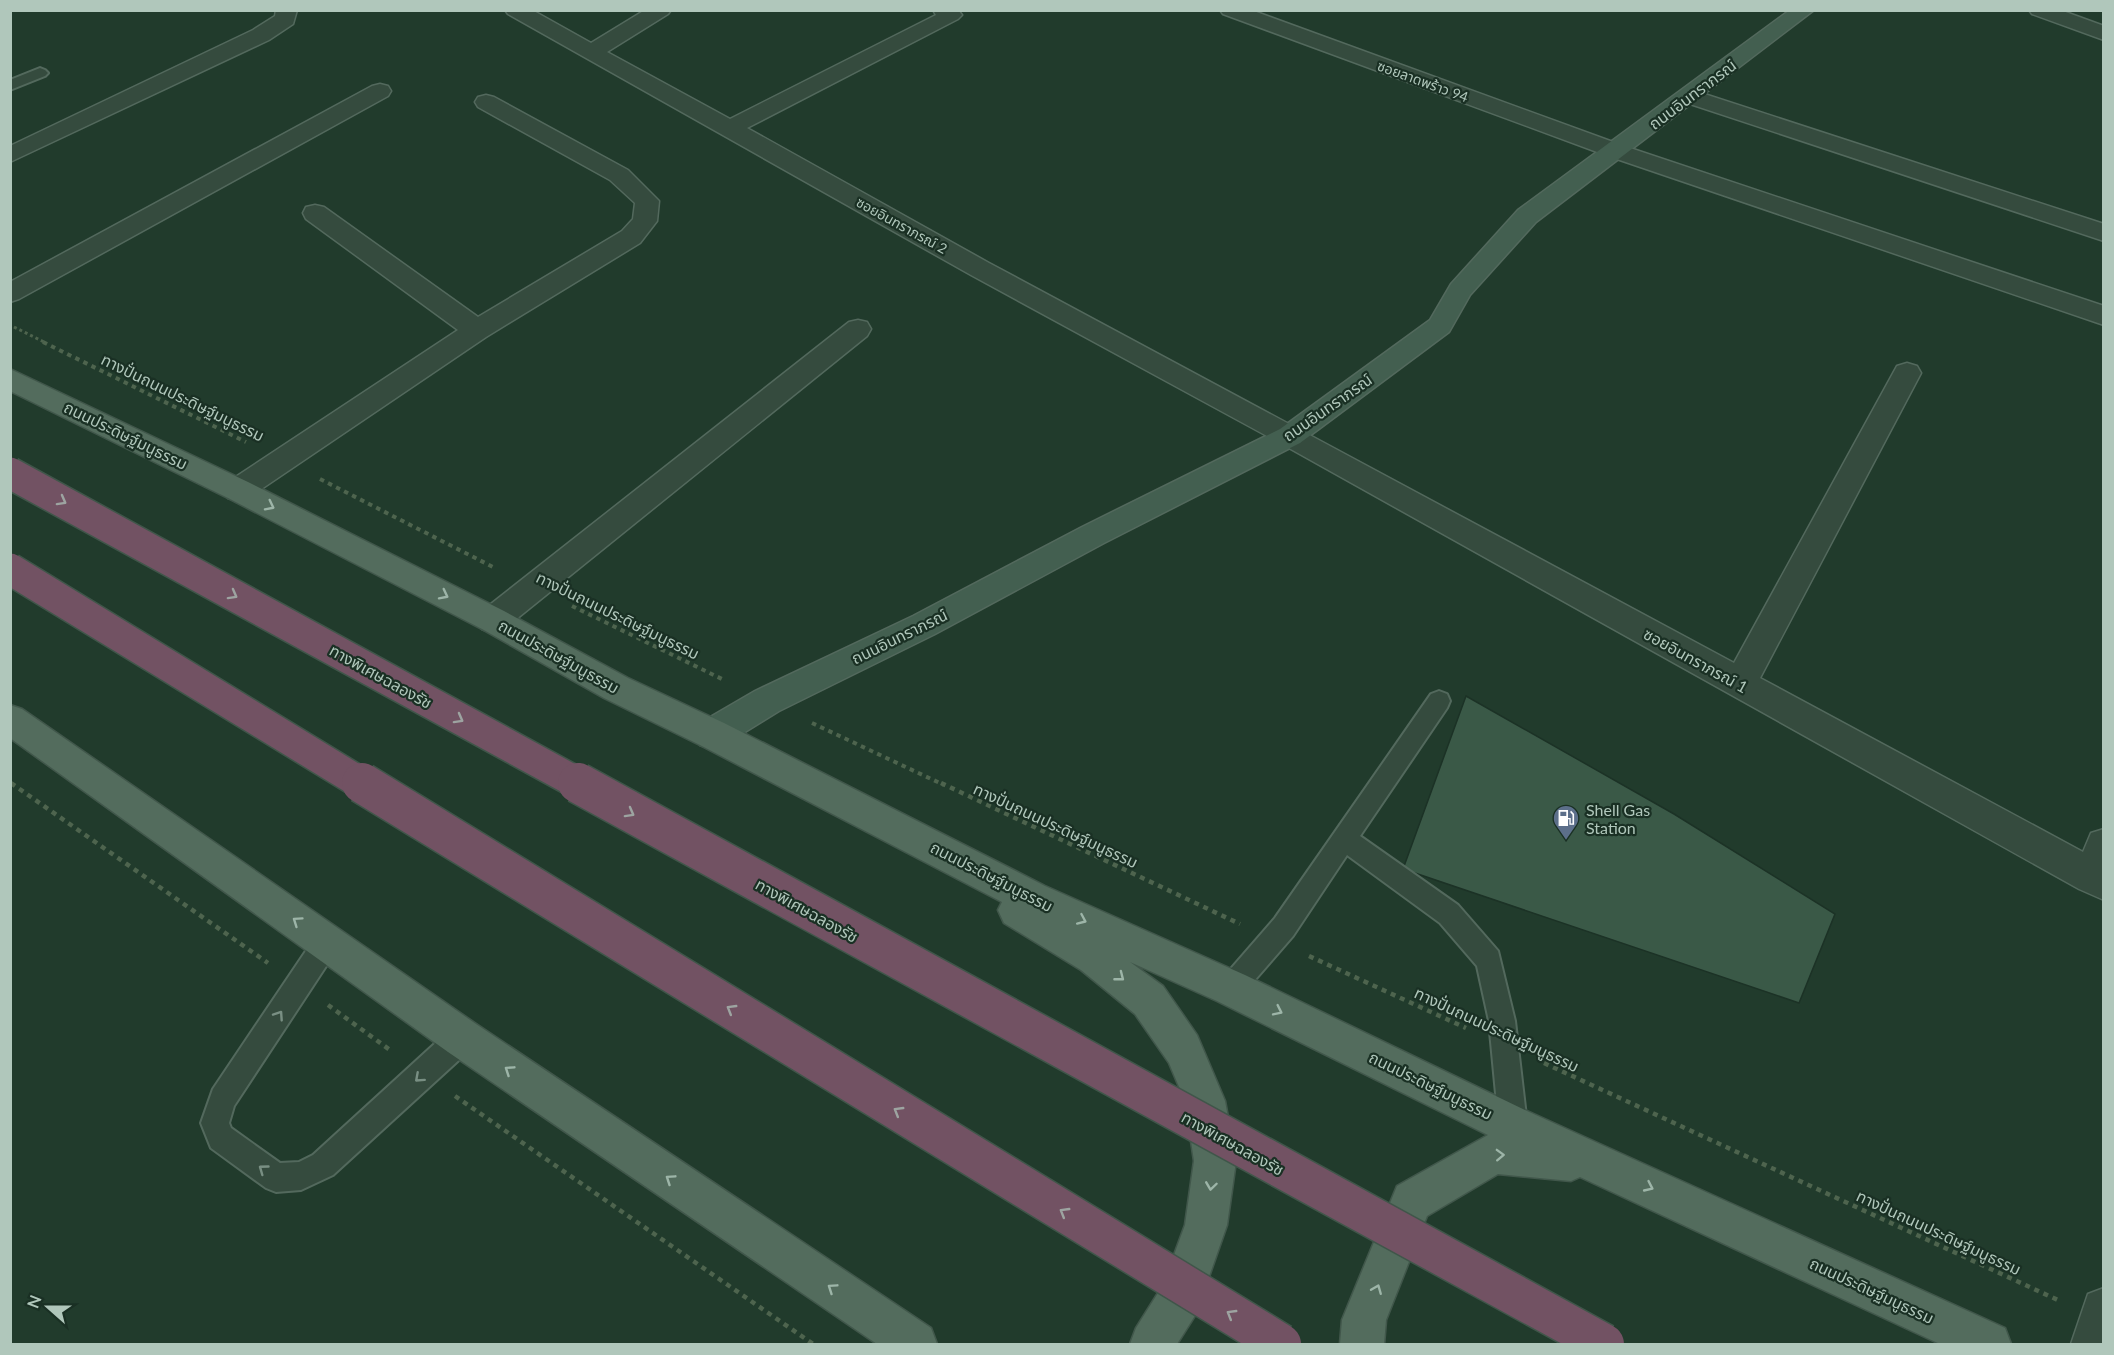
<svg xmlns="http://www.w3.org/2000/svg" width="2114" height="1355" viewBox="0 0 2114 1355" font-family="Lato,'Noto Sans Thai',sans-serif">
	<rect width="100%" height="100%" fill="#213b2c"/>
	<!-- building -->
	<path fill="#3a5947" stroke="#1c3226" stroke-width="1.5" d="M1466 696 1674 814 1835 914 1799 1003 1403 869Z"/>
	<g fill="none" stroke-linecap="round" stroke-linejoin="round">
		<!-- lane casing -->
		<g stroke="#53695d" stroke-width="4">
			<path id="lane" d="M40 68 45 70 48 73 45 76 10 90V80Z
				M1439 691 1447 694 1450 701 1447 708 1360 836 1458 905 1498 951 1515 1021 1527 1125 1523 1135 1513 1139 1503 1135 1499 1125 1489 1021 1477 966 1440 923 1347 855 1293 936 1240 997 1231 1001 1222 997 1218 988 1222 979 1275 918 1431 694Z
				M327 930 336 933 340 942 336 951 234 1106 229 1123 231 1128 280 1163 299 1162 313 1155 452 1028 462 1025 472 1028 475 1038 472 1048 333 1175 301 1190 276 1192 266 1188 211 1148 201 1123 213 1089 318 933Z"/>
		</g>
		<!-- street casing -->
		<g stroke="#53695d" stroke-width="3">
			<path id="street" d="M276 10H297L293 24 269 40 10 162V146L253 30 275 16Z
				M505 10H532L591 43 645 10H671L668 14 607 52 730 119 936 15 933 10H958L962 15 958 19 747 128 989 263 1734 663 1897 366 1907 363 1917 366 1921 373 1760 678 2083 852 2091 833 2104 829V900L2079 889 1280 443 971 275 508 14Z
				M1220 10H1251L1624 146 2104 306V325L1608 156 1223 14Z
				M2029 10H2060L2104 26V40L2032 14Z
				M380 84 388 86 391 91 388 96 19 299 10 302V282L372 86Z
				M1689 89 2104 224V241L1681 101 1678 96 1681 91Z
				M486 95 494 97 628 170 659 201 657 221 640 243 486 337 248 498 238 501 228 498 223 490 228 482 458 330 306 219 303 213 306 207 315 205 324 207 478 317 622 231 633 219 635 203 610 180 478 107 475 102 478 97Z
				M858 320 867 322 871 329 867 336 504 629 493 633 482 629 477 620 482 611 849 322Z
				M2104 1288V1344H2071L2088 1294Z"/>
		</g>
		<!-- secondary casing -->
		<g stroke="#53695d" stroke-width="3">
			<path id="secondary" d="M1790 10H1814L1536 222 1470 295 1449 332 1300 443 1104 543 935 634 779 711 724 745 712 749 700 745 695 734 700 723 755 691 913 616 1082 527 1280 429 1430 320 1451 284 1518 210Z"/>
		</g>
		<!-- primary casing -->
		<g stroke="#41574b" stroke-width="3">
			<path id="primary" d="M10 369 248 482 504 611 628 678 724 723 1045 886 1245 975 1527 1111 2005 1328 2011 1344H1940L1580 1177 1571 1181 1498 1174 1427 1216 1386 1320 1384 1344H1340L1342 1320 1397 1186 1488 1135 1217 1001 1130 962 1163 986 1197 1035 1225 1101 1236 1161 1227 1225 1196 1314 1177 1344H1130L1136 1328 1163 1285 1185 1225 1194 1161 1185 1101 1169 1063 1135 1014 1081 970 1004 923 998 910 1002 902 700 745 604 698 482 629 228 498 10 391Z
				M10 705 22 709 476 1024 931 1328 937 1344H877L448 1052 10 738Z"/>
		</g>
		<!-- path-far2 -->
		<path stroke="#4e644e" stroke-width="3" stroke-dasharray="3 3" stroke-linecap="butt" d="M14 327 46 343"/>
		<!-- path-far1 -->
		<path stroke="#4e644e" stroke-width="4" stroke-dasharray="4.5 4.5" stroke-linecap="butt" d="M43 342 246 442
			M320 479 495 568
			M572 606 724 680
			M812 723 944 785
			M10 783 13 785"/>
		<!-- path -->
		<path stroke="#4e644e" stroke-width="4.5" stroke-dasharray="5 5" stroke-linecap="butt" d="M11 783 268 963
			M941 783 1240 924
			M1309 956 1466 1028
			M328 1005 390 1050
			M1544 1063 2060 1301
			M455 1096 813 1344"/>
		<!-- lane -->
		<use href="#lane" fill="#354b3e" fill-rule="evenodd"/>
		<!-- street -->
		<use href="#street" fill="#354b3e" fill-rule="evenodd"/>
		<!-- secondary -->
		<use href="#secondary" fill="#435f50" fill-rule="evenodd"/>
		<!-- primary -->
		<use href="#primary" fill="#536c5d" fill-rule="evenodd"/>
		<!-- highway-bridge-far1 casing -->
		<g stroke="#40564a" stroke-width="34" stroke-linecap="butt">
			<path id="highway-bridge-far1" d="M10 473 581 785
				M10 569 364 785"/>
		</g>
		<!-- highway-bridge casing -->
		<g stroke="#40564a" stroke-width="43" stroke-linecap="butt">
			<path id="highway-bridge" d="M362 783 1281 1344
				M578 783 1604 1344"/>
		</g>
		<!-- highway-bridge-far1 -->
		<use href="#highway-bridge-far1" stroke="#725263" stroke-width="31"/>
		<!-- highway-bridge -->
		<use href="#highway-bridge" stroke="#725263" stroke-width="40"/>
	</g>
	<!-- one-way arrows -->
	<defs><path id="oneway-chevron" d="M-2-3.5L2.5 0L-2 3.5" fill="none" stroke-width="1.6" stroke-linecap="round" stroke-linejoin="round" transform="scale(1.5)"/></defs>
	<g stroke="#9da4a1">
		<use href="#oneway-chevron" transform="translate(62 501) rotate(29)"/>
		<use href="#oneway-chevron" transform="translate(233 595) rotate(29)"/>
		<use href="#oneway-chevron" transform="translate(459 719) rotate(29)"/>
		<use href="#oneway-chevron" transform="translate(630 813) rotate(29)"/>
		<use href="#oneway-chevron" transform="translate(731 1009) rotate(-149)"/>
		<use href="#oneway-chevron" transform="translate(898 1111) rotate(-149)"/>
		<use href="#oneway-chevron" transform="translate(1064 1212) rotate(-149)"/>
		<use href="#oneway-chevron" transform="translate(1231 1314) rotate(-149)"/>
	</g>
	<g stroke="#9db5a8">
		<use href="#oneway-chevron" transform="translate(270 506) rotate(27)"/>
		<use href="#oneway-chevron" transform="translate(444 595) rotate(27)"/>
		<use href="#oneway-chevron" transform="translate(1082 920) rotate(24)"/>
		<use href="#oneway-chevron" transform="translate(297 921) rotate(-145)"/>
		<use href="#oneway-chevron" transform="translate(1120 977) rotate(38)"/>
		<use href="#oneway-chevron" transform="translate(1278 1011) rotate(26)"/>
		<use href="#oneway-chevron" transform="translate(509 1070) rotate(-146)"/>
		<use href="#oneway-chevron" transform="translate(1500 1155) rotate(-2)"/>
		<use href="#oneway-chevron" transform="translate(670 1179) rotate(-146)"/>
		<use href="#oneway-chevron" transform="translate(1211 1186) rotate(98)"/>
		<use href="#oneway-chevron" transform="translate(1649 1187) rotate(25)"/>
		<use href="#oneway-chevron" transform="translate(832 1288) rotate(-146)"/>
		<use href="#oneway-chevron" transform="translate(1377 1289) rotate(-68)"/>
	</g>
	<g stroke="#798f83">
		<use href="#oneway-chevron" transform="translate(279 1015) rotate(-56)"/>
		<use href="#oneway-chevron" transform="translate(419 1078) rotate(138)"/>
		<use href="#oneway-chevron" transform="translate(263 1169) rotate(-144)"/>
	</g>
	<!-- icons -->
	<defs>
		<g id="fuel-pin" transform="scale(1.35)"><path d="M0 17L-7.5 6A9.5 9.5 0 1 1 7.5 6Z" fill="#5c6f8a" stroke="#1a3024"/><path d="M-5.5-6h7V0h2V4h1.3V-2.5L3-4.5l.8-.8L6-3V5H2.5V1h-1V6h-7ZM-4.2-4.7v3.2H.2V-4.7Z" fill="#fff"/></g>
	</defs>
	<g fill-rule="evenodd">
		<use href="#fuel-pin" x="1566" y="818"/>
	</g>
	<g text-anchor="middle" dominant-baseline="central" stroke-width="4.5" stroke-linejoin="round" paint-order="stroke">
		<!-- far-street labels -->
		<g font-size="14" fill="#b0c7bb" stroke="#1a3024">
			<text transform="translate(1423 81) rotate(20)">ซอยลาดพร้าว 94</text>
			<text transform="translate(902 225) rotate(29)">ซอยอินทราภรณ์ 2</text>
		</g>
		<!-- street labels -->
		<g font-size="16" fill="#b0c7bb" stroke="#1a3024">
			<text transform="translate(1692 94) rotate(-37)">ถนนอินทราภรณ์</text>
			<text transform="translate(183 397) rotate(26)">ทางปั่นถนนประดิษฐ์มนูธรรม</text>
			<text transform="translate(1327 407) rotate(-35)">ถนนอินทราภรณ์</text>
			<text transform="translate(126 435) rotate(26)">ถนนประดิษฐ์มนูธรรม</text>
			<text transform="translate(618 615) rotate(26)">ทางปั่นถนนประดิษฐ์มนูธรรม</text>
			<text transform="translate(899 636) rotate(-26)">ถนนอินทราภรณ์</text>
			<text transform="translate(559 656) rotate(29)">ถนนประดิษฐ์มนูธรรม</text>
			<text transform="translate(1696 660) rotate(29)">ซอยอินทราภรณ์ 1</text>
			<text transform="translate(381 676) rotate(29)">ทางพิเศษฉลองรัช</text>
			<text transform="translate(1056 825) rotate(25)">ทางปั่นถนนประดิษฐ์มนูธรรม</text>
			<text transform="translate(992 876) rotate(27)">ถนนประดิษฐ์มนูธรรม</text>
			<text transform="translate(807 910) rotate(29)">ทางพิเศษฉลองรัช</text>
			<text transform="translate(1497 1029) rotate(25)">ทางปั่นถนนประดิษฐ์มนูธรรม</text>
			<text transform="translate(1431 1085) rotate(26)">ถนนประดิษฐ์มนูธรรม</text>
			<text transform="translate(1233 1143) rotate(29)">ทางพิเศษฉลองรัช</text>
			<text transform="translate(1939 1232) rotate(25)">ทางปั่นถนนประดิษฐ์มนูธรรม</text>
			<text transform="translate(1872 1290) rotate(25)">ถนนประดิษฐ์มนูธรรม</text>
		</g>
		<!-- poi labels -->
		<g font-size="16" fill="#b0c7bb" stroke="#1a3024" text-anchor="start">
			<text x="1586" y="809">Shell Gas<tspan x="1586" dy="18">Station</tspan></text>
		</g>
	</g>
	<!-- border -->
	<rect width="2114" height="1355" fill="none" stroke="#b0c7bb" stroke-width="24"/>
	<!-- north arrow -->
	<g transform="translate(48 1307) rotate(291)" stroke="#1a3024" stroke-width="4.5" paint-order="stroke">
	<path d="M0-4.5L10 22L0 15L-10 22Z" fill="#b0c7bb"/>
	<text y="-9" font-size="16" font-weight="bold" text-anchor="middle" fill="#b0c7bb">N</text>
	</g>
</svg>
